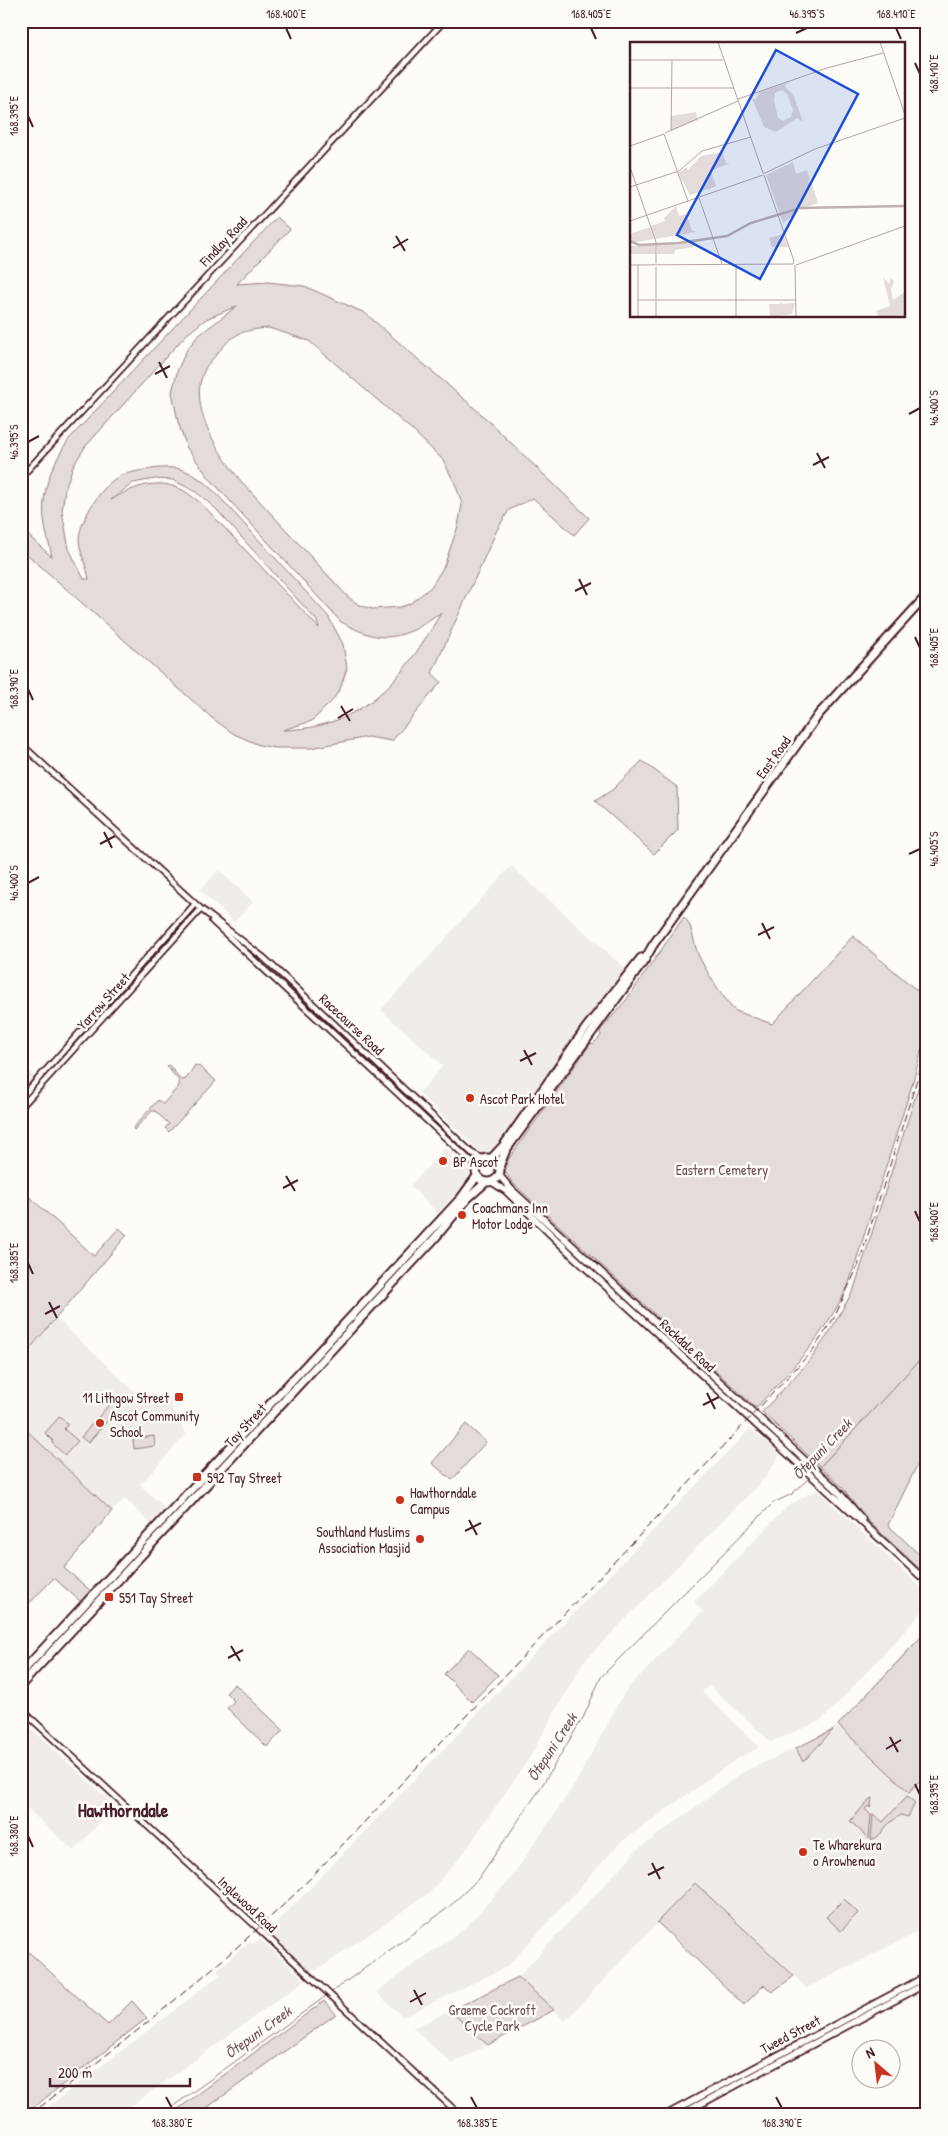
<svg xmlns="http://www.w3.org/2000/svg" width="948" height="2136" viewBox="0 0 948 2136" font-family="'Patrick Hand',sans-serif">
	<rect width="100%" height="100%" fill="#fdfcf7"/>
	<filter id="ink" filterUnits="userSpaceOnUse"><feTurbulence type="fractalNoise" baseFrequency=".02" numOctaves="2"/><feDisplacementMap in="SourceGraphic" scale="10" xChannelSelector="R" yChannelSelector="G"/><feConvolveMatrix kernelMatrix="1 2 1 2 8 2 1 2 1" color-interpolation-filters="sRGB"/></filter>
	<g filter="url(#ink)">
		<!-- built -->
		<path fill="#f0ece8" d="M511 866 628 971 492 1154 485 1156 419 1093 443 1066 381 1010Z
			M219 870 253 902 234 922 200 890Z
			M21 1064 47 1088 21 1113Z
			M445 1148 472 1173 471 1178 438 1213 410 1186Z
			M57 1319 148 1404 172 1402 173 1412 186 1434 140 1485 165 1508 151 1524 125 1499 112 1511 21 1425V1359Z
			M750 1429 777 1450 779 1455 765 1478 583 1662 528 1760 462 1855 429 1893 317 1970H309L268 1932Z
			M817 1490 927 1593V1607L822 1720 771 1742 709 1685 702 1692 758 1746 757 1749 736 1759 620 1843 508 1966 403 2017 376 1992 465 1928 511 1878 575 1784 626 1690 703 1611 694 1602 788 1506Z
			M927 1628V1927L807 1988 695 1883 565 2021 518 1977 636 1851 743 1772 796 1748 803 1762Z
			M21 1719 115 1806 74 1851 21 1803Z
			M260 1939 305 1980 119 2115H38L220 1975 217 1970 250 1941 253 1944Z
			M450 2011 488 2045 452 2064 413 2028Z"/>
		<!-- green -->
		<path fill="#e3dcda" stroke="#967e82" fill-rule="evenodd" d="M277 217 290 229 237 284 268 282 304 286 365 313 480 413 589 518 574 535 533 498 509 510 497 530 432 673 441 682 392 741 368 737 311 748H275L259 745 234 734 212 718 21 549V529L52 557C50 545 45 532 44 519 41 489 53 462 70 438ZM237 306 198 336 187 349 178 369 172 392 178 422 187 448 210 479 341 622C366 635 383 643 411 631 422 627 431 617 441 613 403 678 365 728 283 730L312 721 332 701 340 689 347 668 343 644 328 616 215 492C205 483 194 473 180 469 169 465 131 471 120 476 103 483 80 520 79 538 79 551 87 567 89 579H84L69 549 62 511 65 489 73 466 85 447 186 335 206 319ZM269 328 309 341 411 429 443 460 456 486 462 504 458 526 444 566 431 587 411 603 401 607 372 609 359 605 348 597 241 481C219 454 186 405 205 369 207 364 213 359 217 354 233 333 243 330 269 328ZM155 479 173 480 196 492 216 509 317 621 319 628 201 503C194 498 186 491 178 488 156 478 130 488 111 500L133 483Z
			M642 761 677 787 678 830 654 854 595 801 612 790Z
			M684 917C693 925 693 942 698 954 706 972 720 992 732 1008L736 1011 772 1024 853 936 927 999V1031L912 1085 848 1286C824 1336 793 1368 756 1408L513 1183 505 1172 508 1160 591 1043 593 1044 601 1036 600 1031 627 999Z
			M927 1060V1445L888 1525 927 1562V1576L864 1517 843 1488 762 1412 811 1359 829 1333 854 1289Z
			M169 1065 181 1080 186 1079 195 1065 200 1067 216 1081 169 1132 165 1128 169 1124 155 1111H152L134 1130 133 1128 158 1100 163 1104 179 1086V1081L167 1066Z
			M21 1189 94 1256 119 1228 127 1235 21 1359Z
			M113 1400 120 1406 88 1443 81 1437Z
			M60 1416 68 1424 64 1429 78 1441 65 1455 52 1443 53 1441 45 1433Z
			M466 1424 486 1442 452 1480 432 1463Z
			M21 1425 112 1511 64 1568 92 1592 81 1602 54 1578 21 1612Z
			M154 1436 155 1446 134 1449 133 1439Z
			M927 1631V1775L924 1778V1785L920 1780 909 1792 838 1725Z
			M469 1648 498 1675 472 1702 444 1674Z
			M235 1684 283 1730 267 1747 227 1708 234 1701 226 1693Z
			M833 1730 803 1762 796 1748Z
			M907 1796 915 1803 908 1817 901 1815C897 1818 894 1819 891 1822 884 1826 882 1837 871 1840L873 1814 883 1822Z
			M872 1797 871 1806 870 1808 868 1806 865 1809 871 1815 869 1839 850 1821Z
			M695 1883 794 1976 772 1992 764 1985 744 2005 657 1922Z
			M844 1899 858 1913 841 1931 826 1917Z
			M21 1945 108 2025 132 2001 147 2018 24 2115H21Z
			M518 1977 554 2010 488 2045 450 2011Z
			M324 2001 336 2014 197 2115H170Z"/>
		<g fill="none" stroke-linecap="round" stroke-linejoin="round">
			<!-- stream -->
			<path stroke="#91777b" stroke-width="1" d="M818 1469 927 1352
				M161 2115 448 1908 478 1879 538 1792 584 1716 601 1677 773 1503 792 1494 810 1477"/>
			<!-- minor casing -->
			<g stroke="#4a1f2b" stroke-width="8">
				<path id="minor" d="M21 477 444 21
					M21 744 201 909 264 958 472 1153 484 1159
					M212 921 477 1167
					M21 1098 195 904
					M21 1107 201 909
					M21 1709 460 2115"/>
			</g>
			<!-- major casing -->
			<g stroke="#4a1f2b" stroke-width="9">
				<path id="major" d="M499 1175 511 1189 835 1488 862 1519
					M492 1182 506 1191 572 1255 927 1582
					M666 2115 927 1976
					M680 2115 927 1983"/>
			</g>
			<!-- highway casing -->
			<g stroke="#4a1f2b" stroke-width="11">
				<path id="highway" d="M476 1170a12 12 0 1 1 24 0a12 12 0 1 1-24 0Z
					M491 1159 504 1145 586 1028 641 958
					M499 1167 506 1150 644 961 653 945 819 714 927 595
					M21 1673 461 1198 477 1176
					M21 1685 435 1238 467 1199 486 1182"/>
			</g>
			<!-- minor -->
			<use href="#minor" stroke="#fdfcf7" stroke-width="4.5"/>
			<!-- major -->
			<use href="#major" stroke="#fdfcf7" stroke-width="5.5"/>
			<!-- highway -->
			<use href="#highway" stroke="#fdfcf7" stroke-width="7"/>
			<!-- rail -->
			<path stroke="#4a1f2b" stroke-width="1" stroke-dasharray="8 4" stroke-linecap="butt" d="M30 2115C122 2043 214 1972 298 1891L661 1513 813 1350 834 1318 858 1266 927 1048"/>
		</g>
	</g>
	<!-- ticks -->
	<path fill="none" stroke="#4a1f2b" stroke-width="2" d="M286 28 291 39M591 28 596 39M896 28 901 39M796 33 807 28M915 63 920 74M28 116 33 127M396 236 405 251M393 248 408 239M159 362 167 378M155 374 170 366M909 414 920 408M28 442 39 436M817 453 825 468M813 465 829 457M579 579 587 595M575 591 591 583M915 637 920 648M28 689 33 700M341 706 350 721M338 718 353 709M104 832 112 848M100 844 115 836M909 854 920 849M28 883 39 877M762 923 770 939M758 935 774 927M524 1050 532 1065M520 1061 536 1053M286 1176 295 1191M283 1188 298 1180M915 1211 920 1222M28 1263 33 1274M49 1302 57 1318M45 1314 60 1306M707 1393 715 1409M703 1405 719 1397M469 1520 477 1535M465 1531 481 1523M231 1646 240 1661M228 1658 243 1650M890 1737 898 1752M886 1749 901 1740M915 1784 920 1795M28 1836 33 1847M652 1863 660 1879M648 1875 664 1867M414 1990 422 2005M410 2002 426 1993M166 2097 172 2108M471 2097 477 2108M776 2097 782 2108"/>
	<!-- markers -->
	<g fill="#c8321e" stroke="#fdfcf7" stroke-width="2">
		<circle cx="470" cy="1098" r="5"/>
		<circle cx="443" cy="1161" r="5"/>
		<circle cx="462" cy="1215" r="5"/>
		<rect x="174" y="1392" width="10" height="10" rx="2.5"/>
		<circle cx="100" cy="1423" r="5"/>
		<rect x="192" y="1472" width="10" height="10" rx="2.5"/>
		<circle cx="400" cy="1500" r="5"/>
		<circle cx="420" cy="1539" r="5"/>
		<rect x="104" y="1592" width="10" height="10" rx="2.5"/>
		<circle cx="803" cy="1852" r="5"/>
	</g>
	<g text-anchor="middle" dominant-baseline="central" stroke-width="5" stroke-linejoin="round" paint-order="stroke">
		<!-- street labels -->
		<g font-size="14" fill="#4a1f2b" stroke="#fdfcf7">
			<text transform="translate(223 241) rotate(-47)">Findlay Road</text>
			<text transform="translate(773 757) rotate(-54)">East Road</text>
			<text transform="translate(103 1001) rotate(-48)">Yarrow Street</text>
			<text transform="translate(352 1024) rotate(43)">Racecourse Road</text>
			<text transform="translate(688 1345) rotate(43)">Rockdale Road</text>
			<text transform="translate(245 1425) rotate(-47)">Tay Street</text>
			<text transform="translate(248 1904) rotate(43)">Inglewood Road</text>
			<text transform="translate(790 2034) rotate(-28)">Tweed Street</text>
		</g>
		<!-- poi labels -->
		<g font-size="14" fill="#4a1f2b" stroke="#fdfcf7" text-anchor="start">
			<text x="480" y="1098">Ascot Park Hotel</text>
			<text x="453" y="1161">BP Ascot</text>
			<text x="472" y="1207">Coachmans Inn<tspan x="472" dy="16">Motor Lodge</tspan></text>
			<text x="169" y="1397" text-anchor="end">11 Lithgow Street</text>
			<text x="110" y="1415">Ascot Community<tspan x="110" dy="16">School</tspan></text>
			<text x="207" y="1477">592 Tay Street</text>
			<text x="410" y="1492">Hawthorndale<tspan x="410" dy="16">Campus</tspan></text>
			<text x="410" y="1531" text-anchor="end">Southland Muslims<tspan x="410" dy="16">Association Masjid</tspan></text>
			<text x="119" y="1597">551 Tay Street</text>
			<text x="813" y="1844">Te Wharekura<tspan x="813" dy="16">o Arowhenua</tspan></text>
		</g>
		<!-- park labels -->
		<g font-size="14" fill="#704e57" stroke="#fdfcf7">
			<text x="722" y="1169">Eastern Cemetery</text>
			<text x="492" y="2009">Graeme Cockroft<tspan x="492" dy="16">Cycle Park</tspan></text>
		</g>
		<!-- water labels -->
		<g font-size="15" font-style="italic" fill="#73525a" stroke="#fdfcf7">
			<text transform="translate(822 1449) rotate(-46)">Ōtepuni Creek</text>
			<text transform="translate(552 1747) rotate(-57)">Ōtepuni Creek</text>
			<text transform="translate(258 2032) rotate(-36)">Ōtepuni Creek</text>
		</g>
		<!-- district labels -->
		<g font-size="19" font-weight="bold" fill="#4a1f2b" stroke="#fdfcf7">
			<text x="123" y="1810">Hawthorndale</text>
		</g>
	</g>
	<!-- overview -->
	<g transform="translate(630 42)">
		<rect width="275" height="275" fill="#fdfcf7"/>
		<path d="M160 40 154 44 163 52 173 80 167 76 146 90 134 85 121 54 125 58 130 50ZM152 48 157 52 163 68 161 75 153 79 148 76 144 58 145 51ZM66 70 68 78 41 89V74ZM92 110 96 121H100L81 129 86 144 79 147 80 150 78 147 60 153 48 131 57 125 58 128 71 114ZM163 120 166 132 177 128 180 138 177 142 181 139 188 161 172 166 173 167 189 165H190L172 168 167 166 168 170 153 181 136 133ZM46 164 49 174 56 172 62 188 66 190 25 197 21 184 35 179 34 176ZM20 185 24 197 0 201V192ZM153 192 158 205H142L139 196ZM82 196 64 201V205L45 208 44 212H27V203ZM25 203 26 212H0V204ZM253 235 259 242 261 236 264 239 261 247 263 258 275 250V275H249L246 269 260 264ZM151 259 152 262 165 261 162 272 140 275 139 262H150Z" fill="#e3dcda" fill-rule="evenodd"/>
		<path fill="none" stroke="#c0b1b1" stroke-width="2.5" d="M169 166 275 164M0 199 9 203 48 201 97 194 121 181 167 167"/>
		<path fill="none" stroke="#b5a4a5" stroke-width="1" d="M88 0 133 131M250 0 275 73M0 18H93M0 46H104M108 57 197 26 253 11M41 89 42 18M35 91 108 59M34 92 58 159M0 104 34 92M0 125 26 200V221M133 132 185 107 275 76M134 133 164 219M0 145 49 129 72 109 121 95M69 156 92 222M0 179 133 133M106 222V275M0 223 163 222 164 219M8 223V275M165 223 166 275M166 223 275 184M26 225V258M8 258H108M108 258H166M26 259V275"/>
		<path fill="#1d4ed8" fill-opacity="0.15" stroke="#1d4ed8" stroke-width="2.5" d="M146 8 228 52 130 237 47 193Z"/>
		<rect width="275" height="275" fill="none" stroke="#4a1f2b" stroke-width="2.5"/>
	</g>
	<!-- margin -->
	<rect width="948" height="2136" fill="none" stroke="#fdfcf7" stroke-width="55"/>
	<!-- north arrow -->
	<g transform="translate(876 2064) rotate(332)"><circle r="24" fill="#fdfcf7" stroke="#b5a4a5"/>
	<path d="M0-4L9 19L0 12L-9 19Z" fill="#c8321e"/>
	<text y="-8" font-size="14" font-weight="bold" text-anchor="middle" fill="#4a1f2b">N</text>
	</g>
	<!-- scale -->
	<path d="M50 2078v8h140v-8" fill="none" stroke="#4a1f2b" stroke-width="2.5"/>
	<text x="58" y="2078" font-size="15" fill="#4a1f2b" stroke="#fdfcf7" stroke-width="4" paint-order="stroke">200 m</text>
	<rect x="28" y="28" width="892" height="2080" fill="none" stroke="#4a1f2b" stroke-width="2"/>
	<g font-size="12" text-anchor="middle" fill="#4a1f2b">
		<text x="286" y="18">168.400°E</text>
		<text x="591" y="18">168.405°E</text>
		<text x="807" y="18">46.395°S</text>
		<text x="896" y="18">168.410°E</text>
		<text transform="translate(934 74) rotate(-90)" y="4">168.410°E</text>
		<text transform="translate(14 116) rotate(-90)" y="4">168.395°E</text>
		<text transform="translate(934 408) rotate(-90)" y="4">46.400°S</text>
		<text transform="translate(14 442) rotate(-90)" y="4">46.395°S</text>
		<text transform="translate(934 648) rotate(-90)" y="4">168.405°E</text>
		<text transform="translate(14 689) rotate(-90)" y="4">168.390°E</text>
		<text transform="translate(934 849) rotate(-90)" y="4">46.405°S</text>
		<text transform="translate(14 883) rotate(-90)" y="4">46.400°S</text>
		<text transform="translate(934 1222) rotate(-90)" y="4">168.400°E</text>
		<text transform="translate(14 1263) rotate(-90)" y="4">168.385°E</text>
		<text transform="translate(934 1795) rotate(-90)" y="4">168.395°E</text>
		<text transform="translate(14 1836) rotate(-90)" y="4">168.380°E</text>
		<text x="172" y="2127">168.380°E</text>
		<text x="477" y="2127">168.385°E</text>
		<text x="782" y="2127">168.390°E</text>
	</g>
</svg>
